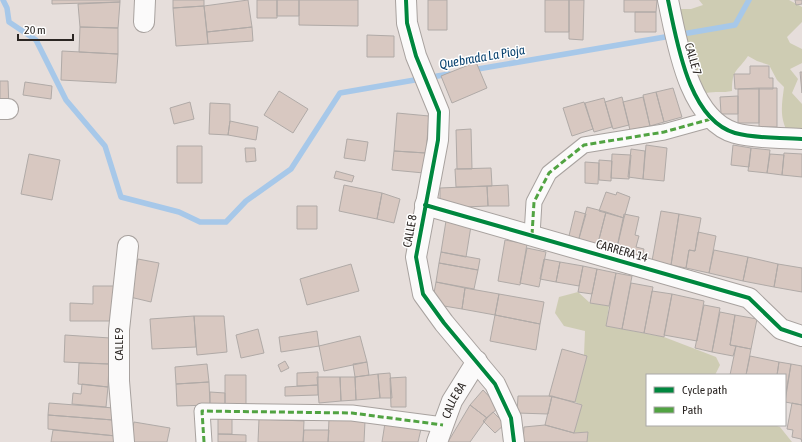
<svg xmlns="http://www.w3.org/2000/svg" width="802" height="442" viewBox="0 0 802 442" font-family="'Asap Condensed',sans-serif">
	<rect width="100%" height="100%" fill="#e6dedb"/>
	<!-- green -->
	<path fill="#ceccb3" d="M699 0H789L802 7V22L787 37 790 43 802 49V63L790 69 798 79 792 93 802 104V132L788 133C779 117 782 104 784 87L777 80 769 65 757 61 748 56C737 72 732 69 732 91 723 93 715 91 706 93L695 80 679 9H691L703 5Z
		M578 292 590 303 609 306 606 326 664 337 716 357 720 365 715 375H647V425H774L780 427 792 442H587L588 432 574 433 582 405 575 402 587 356 584 355 585 331 564 326 555 313 559 297Z"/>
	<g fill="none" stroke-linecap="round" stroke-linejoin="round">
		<!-- stream -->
		<path stroke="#a7c8e9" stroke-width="5.5" d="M3 0 7 8 9 22 36 40 66 100 105 146 121 197 179 212 200 222H226L246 201 291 169 340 93 449 74
			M472 70 735 25 749 0"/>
	</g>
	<!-- building -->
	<path fill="#d8c8c1" stroke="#b0aaa7" d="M52 0H120V2L52 4Z
		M173 0H204V6L173 8Z
		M248 0 252 27 207 32 204 6Z
		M257 0H277V18H257Z
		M277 0H299V16H277Z
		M299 0H358V26L299 25Z
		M428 0H447V30H428Z
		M545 0H569V32H545Z
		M569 0H584L583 40 569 39Z
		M624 0H657L656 12H624Z
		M795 0H802V4L796 5Z
		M120 2 118 28 80 27 78 4Z
		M204 6 208 44 176 46 173 8Z
		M635 12H656V32H635Z
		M80 27 118 28V54L79 52Z
		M252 27 253 41 208 44 207 32Z
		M367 35 394 36V57H367Z
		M62 51 118 54 116 83 61 80Z
		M476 62 487 88 452 103 441 76Z
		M750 66H769V78H773V89H735L734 74H750Z
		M800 72H802V93Z
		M0 81H8L9 109H0Z
		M25 82 52 86 51 99 23 95Z
		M673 88 682 117 664 122 656 92Z
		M759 88H777V127H759Z
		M759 88V123H738V89Z
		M279 91 308 109 293 133 264 115Z
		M656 92 664 122 650 126 643 95Z
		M738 96V114H721L720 97Z
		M622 97 629 125 613 129 605 102Z
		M643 97 650 126 630 130 623 102Z
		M604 98 612 127 594 132 585 103Z
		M190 102 194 119 174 124 170 108Z
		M584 102 593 129 572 136 563 108Z
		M210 103 230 104V121L228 135 209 134Z
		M397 113 429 116 426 153 394 151Z
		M230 121 258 127 256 140 228 135Z
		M471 129 472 169H457L456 130Z
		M347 139 368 142 365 161 344 158Z
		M646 145 667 148 664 181 643 179Z
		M733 145 751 148 749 167 731 165Z
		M177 146H202V183H177Z
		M245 148H255L256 161 246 162Z
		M751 148 770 150 767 173 748 171Z
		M631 149 645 151 643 179 628 177Z
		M394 151 426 153 424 173 392 170Z
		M784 153 802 154V177L782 175Z
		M29 154 60 160 52 200 21 194Z
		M612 154 631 155 629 179 611 178Z
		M770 154 784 155 782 175 767 173Z
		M599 160 612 161 611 181 599 180Z
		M585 162 599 163 598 184 585 183Z
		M491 168 492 186 456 187 455 169Z
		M336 171 354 176 352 182 334 178Z
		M344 185 382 193 377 219 339 211Z
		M508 185 509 206H488L487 186Z
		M487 186 488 206 440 208V188Z
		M606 192 616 195 617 192 630 197 624 218 599 211Z
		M382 193 400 199 394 223 377 219Z
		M297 206H317V229H297Z
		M587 207 606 212 597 247 578 242Z
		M575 211 586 214 578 242 568 240Z
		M661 211 679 214 671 265 652 261Z
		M606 212 624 218 616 252 597 247Z
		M624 214 639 217 635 235 639 236 636 247 644 249 642 258 616 252Z
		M679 214 701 218 695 251 689 250 686 268 671 265Z
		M446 221 471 226 466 257 441 252Z
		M698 232 716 236 709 273 686 268 689 250 695 251Z
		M505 240 527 244 520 285 498 281Z
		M527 248 546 252 539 287 520 283Z
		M714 250 748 257 743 281 709 273Z
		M441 252 480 259 478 270 439 263Z
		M748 257 778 264 774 287 743 281Z
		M138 259 159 263 151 302 130 297Z
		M544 259 560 262 556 282 540 279Z
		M560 262 583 266 579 286 556 282Z
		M439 263 478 270 474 289 436 282Z
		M351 264 359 291 307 305 300 279Z
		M778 264 802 268V292L774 287Z
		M583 266 597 269 592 294 578 292Z
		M597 269 616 273 609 306 590 303Z
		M616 273 632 276 622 329 606 326Z
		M436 282 465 288 462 309 432 304Z
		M631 283 653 287 644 333 622 329Z
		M93 286H114L113 321H70V303L93 304Z
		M465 288 499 294 495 315 462 309Z
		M652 291 672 294 664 337 644 333Z
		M499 294 544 302 540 324 495 315Z
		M672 294 704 301 697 341 664 335Z
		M704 305 720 308 712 352 695 348Z
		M720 312 735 315 730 345 736 346 733 356 712 352Z
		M495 315 540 324 536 350 490 341Z
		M735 315 757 319 751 349 730 345Z
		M194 316 196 347 152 349 150 319Z
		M194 316H224L227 352 197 355Z
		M258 329 264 353 241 358 236 335Z
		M317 331 319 346 281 352 279 337Z
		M65 335 110 338 109 364 64 362Z
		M360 336 367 362 324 371 319 346Z
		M736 346 751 349 746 375H730Z
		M562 349 587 356 575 402 549 396Z
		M750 356 779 362 777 375H746Z
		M285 361 289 368 281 372 278 365Z
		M367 362 369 375 355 377 353 364Z
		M779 362 791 364 785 398V375H777Z
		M79 363 109 364 108 387 78 384Z
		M207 364 209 382 176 384 175 367Z
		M791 364 802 366V405L785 402Z
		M318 372V385L297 386V373Z
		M390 373 392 398H380L378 374Z
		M378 374 380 398 356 400 355 377Z
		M225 375H246V406H225Z
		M317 377H340L341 401 319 403Z
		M340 377H355L356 400 341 401Z
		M406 377V407H391L390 378Z
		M209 382 210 405 177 406 176 384Z
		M82 384 108 387 106 407 72 404 73 393 81 394Z
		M318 385V395L285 396V387Z
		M483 390 499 407 487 418 470 405Z
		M210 392 225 393V406L210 405Z
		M518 396H552L548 414 517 413Z
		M552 396 582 405 574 433 545 425Z
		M49 403 114 408 113 420 48 415Z
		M792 403 802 405V442L801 439 792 437 793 430 787 429Z
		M470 405 487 418 470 442H448Z
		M493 412 505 424 495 433 483 421Z
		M48 415 113 420 116 436 48 429Z
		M218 418H232V434H218Z
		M259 419 304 421 303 442H258Z
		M329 419 365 421 364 442H328Z
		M134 422 170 428 167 442H130Z
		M385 423 421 429 418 442H382Z
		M545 425 574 433 588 432 587 442H523L524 427Z
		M53 430 116 436V442H51Z
		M304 430H329L328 442H303Z
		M218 434 246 435V442H218Z"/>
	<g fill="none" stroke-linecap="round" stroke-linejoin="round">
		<!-- pedestrian casing -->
		<g stroke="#a8a29f" stroke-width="17">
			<path id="pedestrian" d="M532 235 534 202 549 173 584 145 664 132 711 119
				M204 442 202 411 352 413 443 425"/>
		</g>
		<!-- minor casing -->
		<g stroke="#a8a29f" stroke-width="22">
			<g id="minor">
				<path d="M406 0 407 23 416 56 439 112 438 140 416 257 423 294 444 323 495 384 511 418 514 442"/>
				<path d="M668 0C677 41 688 119 735 133 756 139 781 137 802 139"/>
				<path d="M144 22 145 0"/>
				<path d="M0 109H8"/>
				<path d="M425 205 749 298 781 329 802 336"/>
				<path id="s1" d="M124 442 119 381V330L128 246"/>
				<path id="s2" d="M437 442 452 401 477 361"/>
			</g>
		</g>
		<!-- pedestrian -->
		<use href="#pedestrian" stroke="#fbfafa" stroke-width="15"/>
		<!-- minor -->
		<use href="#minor" stroke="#fbfafa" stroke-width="20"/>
		<!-- quiet -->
		<path stroke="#51a342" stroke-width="3" stroke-dasharray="6 3" stroke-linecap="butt" d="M532 235 534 202 549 173 584 145 664 132 711 119
			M204 442 202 411 352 413 443 425"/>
		<!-- cycleway casing -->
		<g stroke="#fff" stroke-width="6">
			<path id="cycleway" d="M406 0 407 23 416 56 439 112 438 140 416 257 423 294 444 323 495 384 511 418 514 442
				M668 0C677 41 688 119 735 133 756 139 781 137 802 139
				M425 205 749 298 781 329 802 336"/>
		</g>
		<!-- cycleway -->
		<use href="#cycleway" stroke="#00873e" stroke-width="4"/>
	</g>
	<g text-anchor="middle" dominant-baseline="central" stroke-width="3" stroke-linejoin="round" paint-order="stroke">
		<!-- street labels -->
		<g font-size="12" fill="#2b2623" stroke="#fff">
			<text transform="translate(693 59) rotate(74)">CALLE 7</text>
			<text transform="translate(410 231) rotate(-80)">CALLE 8</text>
			<text transform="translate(622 251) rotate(16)">CARRERA 14</text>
			<text stroke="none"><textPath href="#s1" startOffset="98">CALLE 9</textPath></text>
			<text stroke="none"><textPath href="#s2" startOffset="45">CALLE 8A</textPath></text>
		</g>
		<!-- water labels -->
		<g font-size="13" font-style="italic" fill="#09426f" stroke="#fff">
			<text transform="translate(482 57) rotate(-10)">Quebrada La Pioja</text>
		</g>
	</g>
	<!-- legend -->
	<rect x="646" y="374" width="140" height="52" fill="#ffffff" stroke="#aaa8a7"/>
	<rect x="654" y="387" width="20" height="6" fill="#00873e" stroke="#aaa8a7"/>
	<text x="682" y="394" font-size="12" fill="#2b2623">Cycle path</text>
	<rect x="654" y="407" width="20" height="6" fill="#51a342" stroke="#aaa8a7"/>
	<text x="682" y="414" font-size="12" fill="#2b2623">Path</text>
	<!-- scale -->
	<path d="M18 34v6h55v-6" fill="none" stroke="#2b2623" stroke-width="2"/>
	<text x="24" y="34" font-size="12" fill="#2b2623" stroke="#ffffff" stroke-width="3" paint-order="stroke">20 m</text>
</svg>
